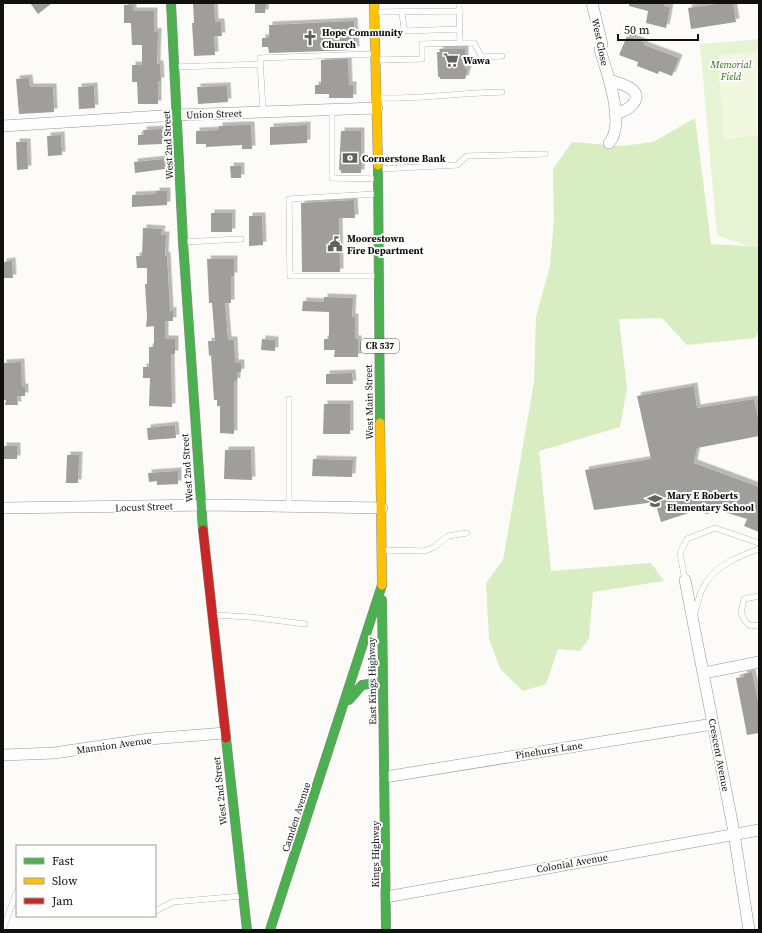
<svg xmlns="http://www.w3.org/2000/svg" width="762" height="933" viewBox="0 0 762 933" font-family="'Source Serif 4',serif">
	<defs>
		<filter id="shadow"><feDropShadow dx="3.5" dy="-3.5" stdDeviation="0" flood-color="#0004"/></filter>
	</defs>
	<rect width="100%" height="100%" fill="#fcfbf7"/>
	<!-- green -->
	<path fill="#e7f4d4" d="M759 39V250L717 235 700 44Z"/>
	<!-- forest -->
	<path fill="#d8edc2" d="M695 118 711 244 759 247V331L755 338 687 345 662 318 619 319 627 388 620 427 539 451 551 571 651 563 664 581 593 592 589 638 580 651 558 649 546 684 523 691 501 670 489 639 486 583 503 560 534 382 536 317 550 266 554 220 553 169 572 142 622 146 653 142Z"/>
	<!-- pitch -->
	<path fill="#f1f8df" d="M759 52V135L724 139 718 55Z"/>
	<!-- building -->
	<path fill="#a09e9b" filter="url(#shadow)" d="M30 3H52L38 14Z
		M193 3H214L215 22H221L222 36H214L215 55 194 56 192 23H194Z
		M255 3H266L265 13H255Z
		M629 3H665L664 6 670 7 666 28 646 23 648 11 629 6Z
		M723 3H733L736 22 691 29 688 8Z
		M124 5H133V11H154V32L158 31 157 64H160L161 81H158V104H138L137 82H132V65H142V45H132L131 23H124Z
		M354 21 356 50 269 53 268 47H262V38H269V25Z
		M627 36 645 43 644 45 679 58 672 76 659 71 658 74 637 66 638 62 619 55Z
		M439 49H465V69H468L465 79H440V77H438L437 52H440Z
		M348 59 349 85H353V98H329V94H315V85H321V60Z
		M29 78 30 87H53L54 112 19 114 16 79Z
		M94 86 95 108 79 109 78 87Z
		M227 86 228 102 198 104 197 87Z
		M241 125H251L252 149H242V145L206 147V144H196V131L219 130V126Z
		M307 125V143L270 145V127Z
		M162 129V144L138 145V135H144L143 130Z
		M341 131H361V173H341V170H339Z
		M61 135 62 155 48 156 47 136Z
		M16 142H27L28 169 17 170Z
		M164 159 165 169 135 173 134 162Z
		M230 166H241V178H231Z
		M156 191H167V205L132 207V195L156 194Z
		M354 200 355 218H339L340 272H302L301 203Z
		M211 213H232V232H211Z
		M249 216H262L263 245 249 246Z
		M143 228 162 229 161 235H166L165 256 167 255 170 311 173 310V321H165V339H175V354H171L172 407 149 406 150 378H143V367H149V347H154V326L146 327 147 317 145 284H147V268H137L136 256H142Z
		M207 259H234V276H231V303H225L228 340H234L235 363H241V372L237 373V381L234 382V434L220 433V406H217V400H214L211 355 209 356 208 341H215L212 303H209Z
		M12 261 13 278H3V262Z
		M324 297 353 298 352 317H355V339H358V357H334L335 350H324V339H329V312L302 311 303 301 324 302Z
		M262 339 275 340V351L261 350Z
		M21 362 22 387H25V396H17L18 405H5L6 400H3V363Z
		M352 373 353 384H326V374Z
		M694 386 697 408 754 399 759 423V436L697 448 694 463 759 487V532L744 526 747 519 715 509 708 514 695 511 661 522 655 502 594 510 585 470 651 459 637 396Z
		M324 404H350V434H323Z
		M175 425 176 438 148 440 147 428Z
		M3 446H17V459H3Z
		M225 450H251L252 480 224 479Z
		M67 455H79L78 483H66Z
		M313 459 353 460 352 477 312 476Z
		M178 471V484L157 485V481L149 482 148 473Z
		M752 672 759 706V733L747 735 736 678 744 677 743 674Z"/>
	<g fill="none" stroke-linecap="round" stroke-linejoin="round">
		<!-- lane casing -->
		<g stroke="#969694" stroke-width="6">
			<path id="lane" d="M377 12 459 11
				M402 12 404 29 407 31 460 29
				M460 43H474L482 57 502 56
				M378 60 422 59V44L460 43 459 3
				M175 67 260 64
				M379 98C420 99 461 93 502 92
				M332 109V178L376 179
				M263 112 260 58 373 54
				M380 169 457 165 467 156 545 154
				M376 194 289 199 290 276H377
				M184 242 241 239
				M289 506V399
				M382 550 425 551 434 547 448 536 467 533
				M685 580 680 553 687 539 715 528 759 543
				M759 596 744 599 741 613 745 621 751 626 759 625
				M214 615 250 617 305 624
				M694 616C697 606 699 593 705 584 717 565 739 556 759 549
				M155 911 173 902 242 896
				M3 929 17 891"/>
		</g>
		<!-- street casing -->
		<g stroke="#969694" stroke-width="12">
			<path id="street" d="M592 3 602 44 600 50C607 72 626 125 609 143
				M609 80C619 83 648 90 631 106 627 110 620 112 615 115
				M3 126 177 115 377 108
				M3 508 209 505 382 508
				M685 580 733 827 749 930
				M704 673 759 662
				M3 755 54 753 149 739 225 733
				M385 777 713 724
				M386 897 759 830"/>
		</g>
		<!-- fast casing -->
		<g stroke="#8d8c8b" stroke-width="10">
			<path id="fast" d="M171 3 183 242 203 530
				M378 165 380 423
				M382 600 386 930
				M349 700 362 685 382 682
				M226 738 247 930
				M270 930 382 585"/>
		</g>
		<!-- slow casing -->
		<g stroke="#8d8c8b" stroke-width="10">
			<path id="slow" d="M374 3 378 165
				M380 423 382 585"/>
		</g>
		<!-- jam casing -->
		<g stroke="#8d8c8b" stroke-width="10">
			<path id="jam" d="M203 530 226 738"/>
		</g>
		<!-- lane -->
		<use href="#lane" stroke="#fffefe" stroke-width="5.5"/>
		<!-- street -->
		<use href="#street" stroke="#fffefe" stroke-width="11"/>
		<!-- fast -->
		<use href="#fast" stroke="#4caf50" stroke-width="9"/>
		<!-- slow -->
		<use href="#slow" stroke="#ffc107" stroke-width="9"/>
		<!-- jam -->
		<use href="#jam" stroke="#c62828" stroke-width="9"/>
	</g>
	<!-- icons -->
	<defs>
		<g id="church-bare" transform="scale(1.2)"><path d="M-1.2-6h2.4v3.5h3.3v2.4h-3.3V6h-2.4V-.1h-3.3v-2.4h3.3Z" fill="#636261" stroke="#fff" stroke-width="2.5" paint-order="stroke"/></g>
		<g id="supermarket-bare" transform="scale(1.2)"><path d="M-6-5.5h2.5l.6 2H6L4.5 2H-2.5L-4.4-4H-6ZM-1.5 3.2a1.3 1.3 0 1 0 .1 0ZM3 3.2a1.3 1.3 0 1 0 .1 0Z" fill="#636261" stroke="#fff" stroke-width="2.5" paint-order="stroke"/></g>
		<g id="bank-bare" transform="scale(1.2)"><path d="M-6-4H6V4H-6ZM0-2.3a2.3 2.3 0 1 0 0 4.6a2.3 2.3 0 1 0 0-4.6Z" fill="#636261" stroke="#fff" stroke-width="2.5" paint-order="stroke"/></g>
		<g id="civic-bare" transform="scale(1.2)"><path d="M-.6-6.5H3V-4.5H.6V-3L4-1V1h2V6H-6V1h2V-1L-.6-3ZM-1.2 2.5V6h2.4V2.5Z" fill="#636261" stroke="#fff" stroke-width="2.5" paint-order="stroke"/></g>
		<g id="school-bare" transform="scale(1.2)"><path d="M0-5L7-2L0 1L-7-2ZM-4 1L0 2.5L4 1V4Q0 6-4 4Z" fill="#636261" stroke="#fff" stroke-width="2.5" paint-order="stroke"/></g>
	</defs>
	<g fill-rule="evenodd">
		<use href="#church-bare" x="310" y="38"/>
		<use href="#supermarket-bare" x="451" y="60"/>
		<use href="#bank-bare" x="350" y="158"/>
		<use href="#civic-bare" x="335" y="244"/>
		<use href="#school-bare" x="655" y="501"/>
	</g>
	<g text-anchor="middle" dominant-baseline="central" stroke-width="4" stroke-linejoin="round" paint-order="stroke">
		<!-- shield labels -->
		<rect fill="#fff" stroke="#585858" stroke-width="1" x="361" y="339" width="38" height="14" rx="3"/>
		<g font-size="9" font-weight="bold" fill="#101010">
			<text x="380" y="346">CR 537</text>
		</g>
		<!-- poi labels -->
		<g font-size="10" font-weight="bold" fill="#101010" stroke="#fff" text-anchor="start">
			<text x="322" y="32">Hope Community<tspan x="322" dy="12">Church</tspan></text>
			<text x="463" y="60">Wawa</text>
			<text x="362" y="158">Cornerstone Bank</text>
			<text x="347" y="238">Moorestown<tspan x="347" dy="12">Fire Department</tspan></text>
			<text x="667" y="495">Mary E Roberts<tspan x="667" dy="12">Elementary School</tspan></text>
		</g>
		<!-- street labels -->
		<g font-size="10" fill="#101010" stroke="#fff">
			<text transform="translate(600 42) rotate(78)">West Close</text>
			<text transform="translate(214 114) rotate(-2)">Union Street</text>
			<text transform="translate(168 145) rotate(-93)">West 2nd Street</text>
			<text transform="translate(369 402) rotate(-91)">West Main Street</text>
			<text transform="translate(187 468) rotate(-94)">West 2nd Street</text>
			<text transform="translate(144 507) rotate(-2)">Locust Street</text>
			<text transform="translate(372 681) rotate(-91)">East Kings Highway</text>
			<text transform="translate(114 745) rotate(-8)">Mannion Avenue</text>
			<text transform="translate(549 750) rotate(-9)">Pinehurst Lane</text>
			<text transform="translate(719 755) rotate(79)">Crescent Avenue</text>
			<text transform="translate(220 791) rotate(-96)">West 2nd Street</text>
			<text transform="translate(296 817) rotate(-72)">Camden Avenue</text>
			<text transform="translate(375 854) rotate(-90)">Kings Highway</text>
			<text transform="translate(572 863) rotate(-10)">Colonial Avenue</text>
		</g>
		<!-- park labels -->
		<g font-size="10" font-style="italic" fill="#2e7019" stroke="#fff">
			<text x="731" y="64">Memorial<tspan x="731" dy="12">Field</tspan></text>
		</g>
	</g>
	<!-- border -->
	<rect width="762" height="933" fill="none" stroke="#101010" stroke-width="8"/>
	<!-- legend -->
	<rect x="16" y="845" width="140" height="72" fill="#ffffff" stroke="#9f9f9f"/>
	<rect x="24" y="858" width="20" height="6" fill="#4caf50" stroke="#9f9f9f"/>
	<text x="52" y="865" font-size="12" fill="#101010">Fast</text>
	<rect x="24" y="878" width="20" height="6" fill="#ffc107" stroke="#9f9f9f"/>
	<text x="52" y="885" font-size="12" fill="#101010">Slow</text>
	<rect x="24" y="898" width="20" height="6" fill="#c62828" stroke="#9f9f9f"/>
	<text x="52" y="905" font-size="12" fill="#101010">Jam</text>
	<!-- scale -->
	<path d="M618 34v6h80v-6" fill="none" stroke="#101010" stroke-width="2"/>
	<text x="624" y="34" font-size="12" fill="#101010" stroke="#ffffff" stroke-width="3" paint-order="stroke">50 m</text>
</svg>
